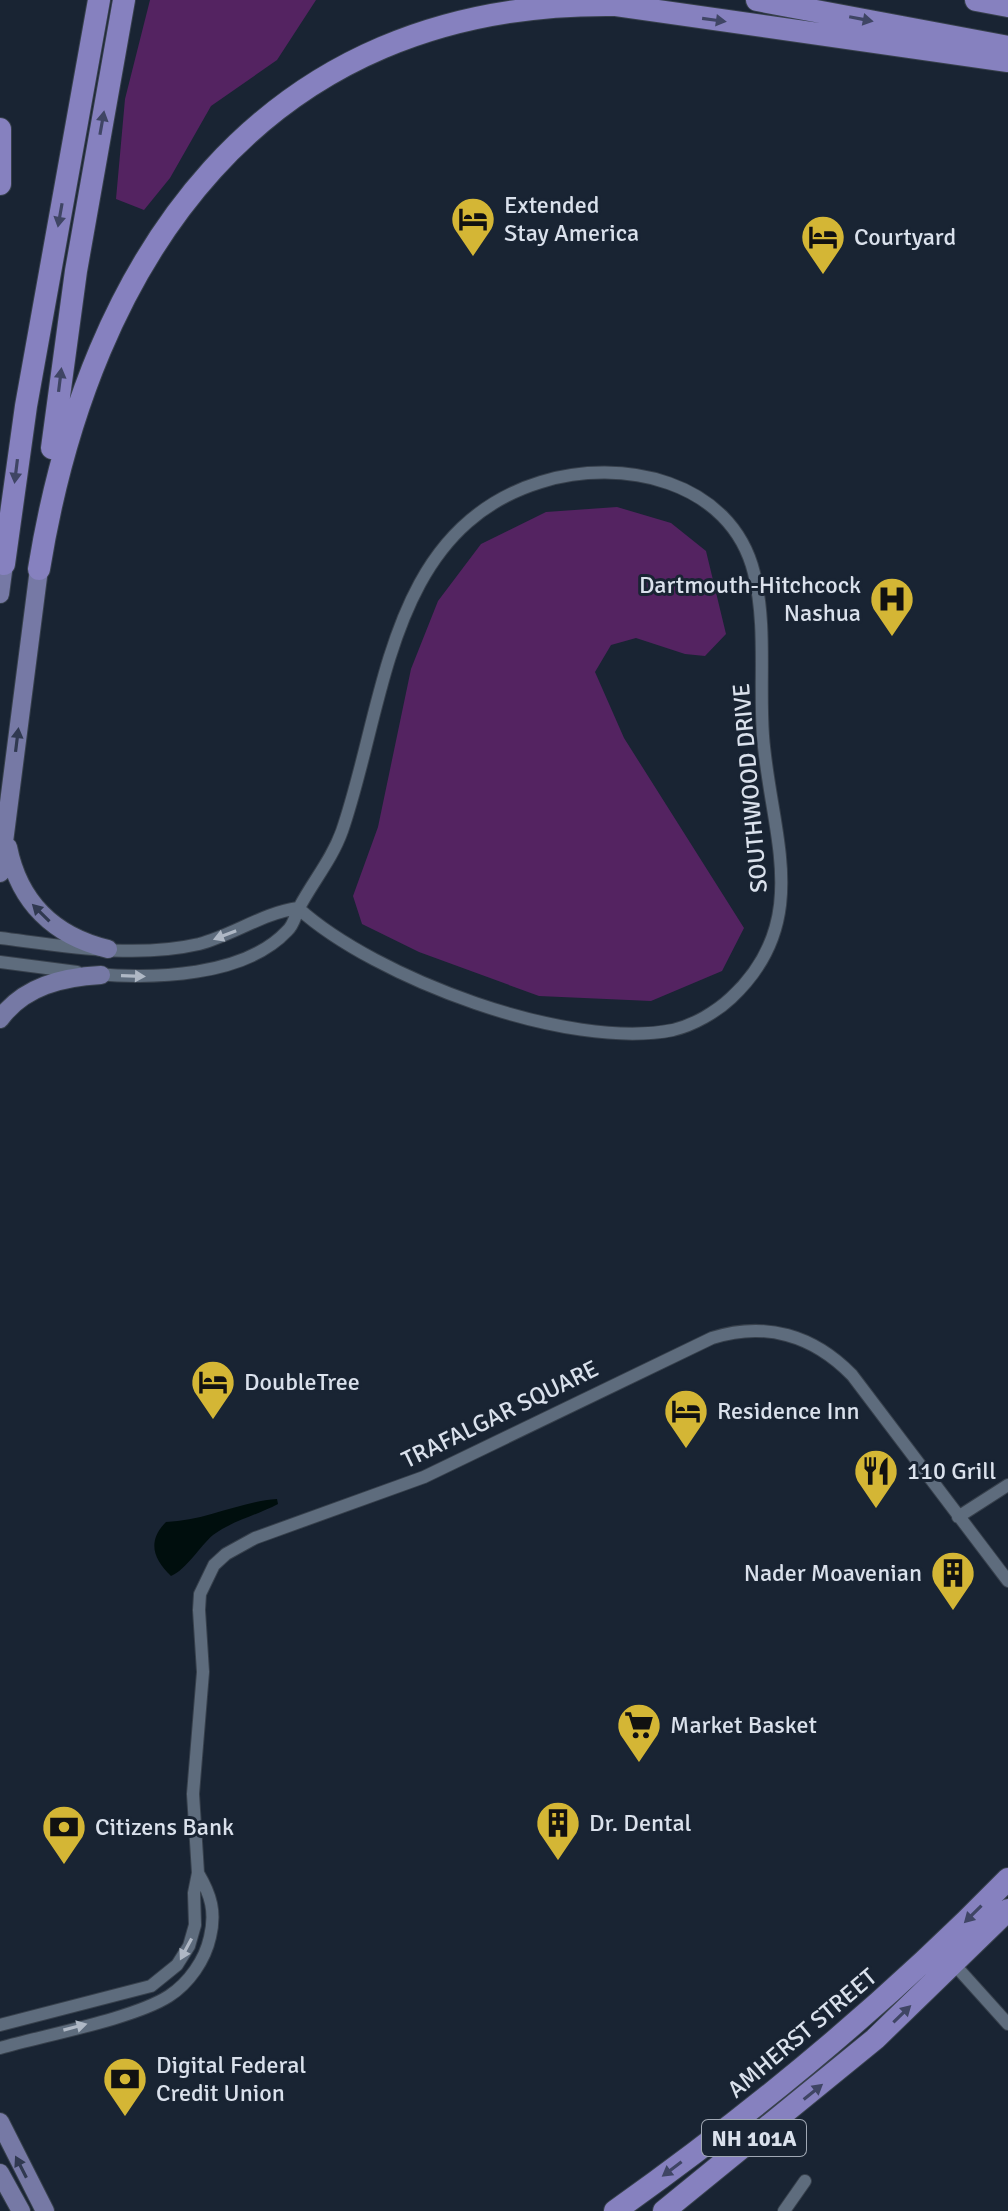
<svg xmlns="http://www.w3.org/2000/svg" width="1008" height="2211" viewBox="0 0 1008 2211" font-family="Signika,sans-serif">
	<rect width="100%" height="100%" fill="#192433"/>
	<!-- green -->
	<path fill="#542361" d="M150 0H316L277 60 211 106 170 178 144 210 116 199 125 99Z
		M617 507 671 523 706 551 726 634 705 656 685 654 636 638 611 645 595 672 624 738 744 928 722 971 651 1001 539 996 419 952 362 924 353 896 378 827 411 669 438 601 481 544 546 512Z"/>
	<!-- water -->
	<path fill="#000e0d" d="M277 1499 278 1504C257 1515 232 1521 213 1535 199 1547 187 1569 171 1576 153 1559 147 1541 166 1522 205 1521 238 1502 277 1499Z"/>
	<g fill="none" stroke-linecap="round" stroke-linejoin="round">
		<!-- street casing -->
		<g stroke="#37404c" stroke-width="14">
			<path id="street" d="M0 938C64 946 134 959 199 944 233 935 263 913 298 908
				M0 962 77 972
				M95 974C153 979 244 977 287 931 295 924 295 914 300 906 314 880 332 859 342 831 386 704 387 529 541 482 621 457 731 480 754 573 767 626 759 682 763 736 770 832 815 920 731 998 716 1012 694 1025 673 1030 569 1051 375 978 298 908
				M958 1517 1008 1485
				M954 1964 1008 2024
				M0 2025 151 1986 177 1965 189 1946 195 1925 194 1893 198 1873 193 1794 203 1672 199 1610 200 1594 214 1565 226 1554 255 1538 424 1477 712 1338C765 1321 813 1335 852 1375L1008 1581
				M0 2048C45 2035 133 2019 169 1996 189 1983 205 1960 210 1937 216 1912 211 1895 198 1873
				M784 2211 805 2181"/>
		</g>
		<!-- primary casing -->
		<g stroke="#37404c" stroke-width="20">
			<path id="primary" d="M0 594 4 564
				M8 847C19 902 54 936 108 949
				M0 873 39 569
				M0 1019C24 986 63 977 101 975
				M0 2122 45 2211
				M0 2173 21 2211"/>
		</g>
		<!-- highway casing -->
		<g stroke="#37404c" stroke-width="24">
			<path id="highway" d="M757 0 1008 47
				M976 0 1008 6
				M0 129V184
				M52 448 76 271 124 0
				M4 564 26 406 99 0
				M39 569C89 261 259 0 616 5L1008 61
				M615 2211C756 2111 887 2003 1008 1879
				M664 2211 875 2039 1008 1910"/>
		</g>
		<!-- street -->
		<use href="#street" stroke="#5e6c7d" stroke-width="12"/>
		<!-- primary -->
		<use href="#primary" stroke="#7679a5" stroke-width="18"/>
		<!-- highway -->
		<use href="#highway" stroke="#8681bf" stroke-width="22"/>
	</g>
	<!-- one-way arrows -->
	<defs><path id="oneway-solid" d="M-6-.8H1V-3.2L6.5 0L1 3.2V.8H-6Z" transform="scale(2)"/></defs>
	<g fill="#3f4564">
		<use href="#oneway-solid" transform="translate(861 19) rotate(11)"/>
		<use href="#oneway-solid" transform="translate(714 20) rotate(8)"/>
		<use href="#oneway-solid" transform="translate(102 123) rotate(-80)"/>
		<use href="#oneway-solid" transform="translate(60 215) rotate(100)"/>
		<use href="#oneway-solid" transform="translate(60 380) rotate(-83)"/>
		<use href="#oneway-solid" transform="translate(16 471) rotate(97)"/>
		<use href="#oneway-solid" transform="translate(973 1914) rotate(135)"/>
		<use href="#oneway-solid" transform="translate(902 2014) rotate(-44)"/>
		<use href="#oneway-solid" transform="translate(813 2092) rotate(-39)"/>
		<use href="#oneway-solid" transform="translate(672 2169) rotate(143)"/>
	</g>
	<g fill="#303950">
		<use href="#oneway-solid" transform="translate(17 740) rotate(-83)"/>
		<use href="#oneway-solid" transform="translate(41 913) rotate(-135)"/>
		<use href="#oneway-solid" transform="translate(21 2167) rotate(-117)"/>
	</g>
	<g fill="#afb8c5">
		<use href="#oneway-solid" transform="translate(225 935) rotate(159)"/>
		<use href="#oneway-solid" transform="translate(133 976) rotate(2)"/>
		<use href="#oneway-solid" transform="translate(186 1949) rotate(118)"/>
		<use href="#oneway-solid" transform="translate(75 2027) rotate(-15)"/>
	</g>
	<!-- icons -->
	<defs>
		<g id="hotel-pin" transform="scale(2.3)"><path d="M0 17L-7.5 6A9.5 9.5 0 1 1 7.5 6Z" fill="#d4b635" stroke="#192433"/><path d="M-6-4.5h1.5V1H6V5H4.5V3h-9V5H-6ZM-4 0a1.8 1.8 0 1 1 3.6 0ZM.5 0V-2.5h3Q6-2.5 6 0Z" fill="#111"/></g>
		<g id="hospital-pin" transform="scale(2.3)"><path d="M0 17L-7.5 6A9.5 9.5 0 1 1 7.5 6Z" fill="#d4b635" stroke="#192433"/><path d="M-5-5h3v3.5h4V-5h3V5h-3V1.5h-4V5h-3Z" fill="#111"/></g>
		<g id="restaurant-pin" transform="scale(2.3)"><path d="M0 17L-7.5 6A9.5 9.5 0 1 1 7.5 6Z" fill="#d4b635" stroke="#192433"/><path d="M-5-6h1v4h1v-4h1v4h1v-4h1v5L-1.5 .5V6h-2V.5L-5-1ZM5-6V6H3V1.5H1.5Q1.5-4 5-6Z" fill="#111"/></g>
		<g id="building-pin" transform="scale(2.3)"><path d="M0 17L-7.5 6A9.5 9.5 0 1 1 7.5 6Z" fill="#d4b635" stroke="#192433"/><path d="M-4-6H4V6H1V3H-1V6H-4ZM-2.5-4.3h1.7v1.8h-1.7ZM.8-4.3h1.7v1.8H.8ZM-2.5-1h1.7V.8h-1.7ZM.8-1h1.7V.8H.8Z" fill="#111"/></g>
		<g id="supermarket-pin" transform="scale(2.3)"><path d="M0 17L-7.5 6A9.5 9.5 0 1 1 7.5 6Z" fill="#d4b635" stroke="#192433"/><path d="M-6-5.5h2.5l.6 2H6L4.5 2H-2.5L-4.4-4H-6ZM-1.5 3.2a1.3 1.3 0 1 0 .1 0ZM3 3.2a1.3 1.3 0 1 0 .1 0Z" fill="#111"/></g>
		<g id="bank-pin" transform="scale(2.3)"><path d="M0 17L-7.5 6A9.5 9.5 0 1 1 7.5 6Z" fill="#d4b635" stroke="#192433"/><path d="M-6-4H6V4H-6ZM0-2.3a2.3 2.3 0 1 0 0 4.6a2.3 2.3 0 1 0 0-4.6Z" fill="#111"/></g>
	</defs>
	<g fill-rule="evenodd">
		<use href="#hotel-pin" x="473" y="219"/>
		<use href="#hotel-pin" x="823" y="237"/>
		<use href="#hospital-pin" x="892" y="599"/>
		<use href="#hotel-pin" x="213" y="1382"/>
		<use href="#hotel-pin" x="686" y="1411"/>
		<use href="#restaurant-pin" x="876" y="1471"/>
		<use href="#building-pin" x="953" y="1573"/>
		<use href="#supermarket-pin" x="639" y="1725"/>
		<use href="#building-pin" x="558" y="1823"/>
		<use href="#bank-pin" x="64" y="1827"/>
		<use href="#bank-pin" x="125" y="2079"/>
	</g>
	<g text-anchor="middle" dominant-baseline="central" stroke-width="6" stroke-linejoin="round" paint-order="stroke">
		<!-- shield labels -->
		<rect fill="#192433" stroke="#a0a8b4" stroke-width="2" x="702" y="2120" width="104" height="36" rx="6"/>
		<g font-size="22" font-weight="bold" fill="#dae1ec">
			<text x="754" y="2138">NH 101A</text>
		</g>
		<!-- poi labels -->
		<g font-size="24" fill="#dae1ec" stroke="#192433" text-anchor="start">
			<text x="504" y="205">Extended<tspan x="504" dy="28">Stay America</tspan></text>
			<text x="854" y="237">Courtyard</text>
			<text x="861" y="585" text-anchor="end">Dartmouth-Hitchcock<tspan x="861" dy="28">Nashua</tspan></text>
			<text x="244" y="1382">DoubleTree</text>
			<text x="717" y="1411">Residence Inn</text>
			<text x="907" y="1471">110 Grill</text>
			<text x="922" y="1573" text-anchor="end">Nader Moavenian</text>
			<text x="670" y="1725">Market Basket</text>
			<text x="589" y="1823">Dr. Dental</text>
			<text x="95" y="1827">Citizens Bank</text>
			<text x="156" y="2065">Digital Federal<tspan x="156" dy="28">Credit Union</tspan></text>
		</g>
		<!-- street labels -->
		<g font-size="24" fill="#dae1ec" stroke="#192433">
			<text transform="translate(750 788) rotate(-95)">SOUTHWOOD DRIVE</text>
			<text transform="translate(500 1414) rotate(-26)">TRAFALGAR SQUARE</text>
			<text transform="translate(802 2033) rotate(-40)">AMHERST STREET</text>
		</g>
	</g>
</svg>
